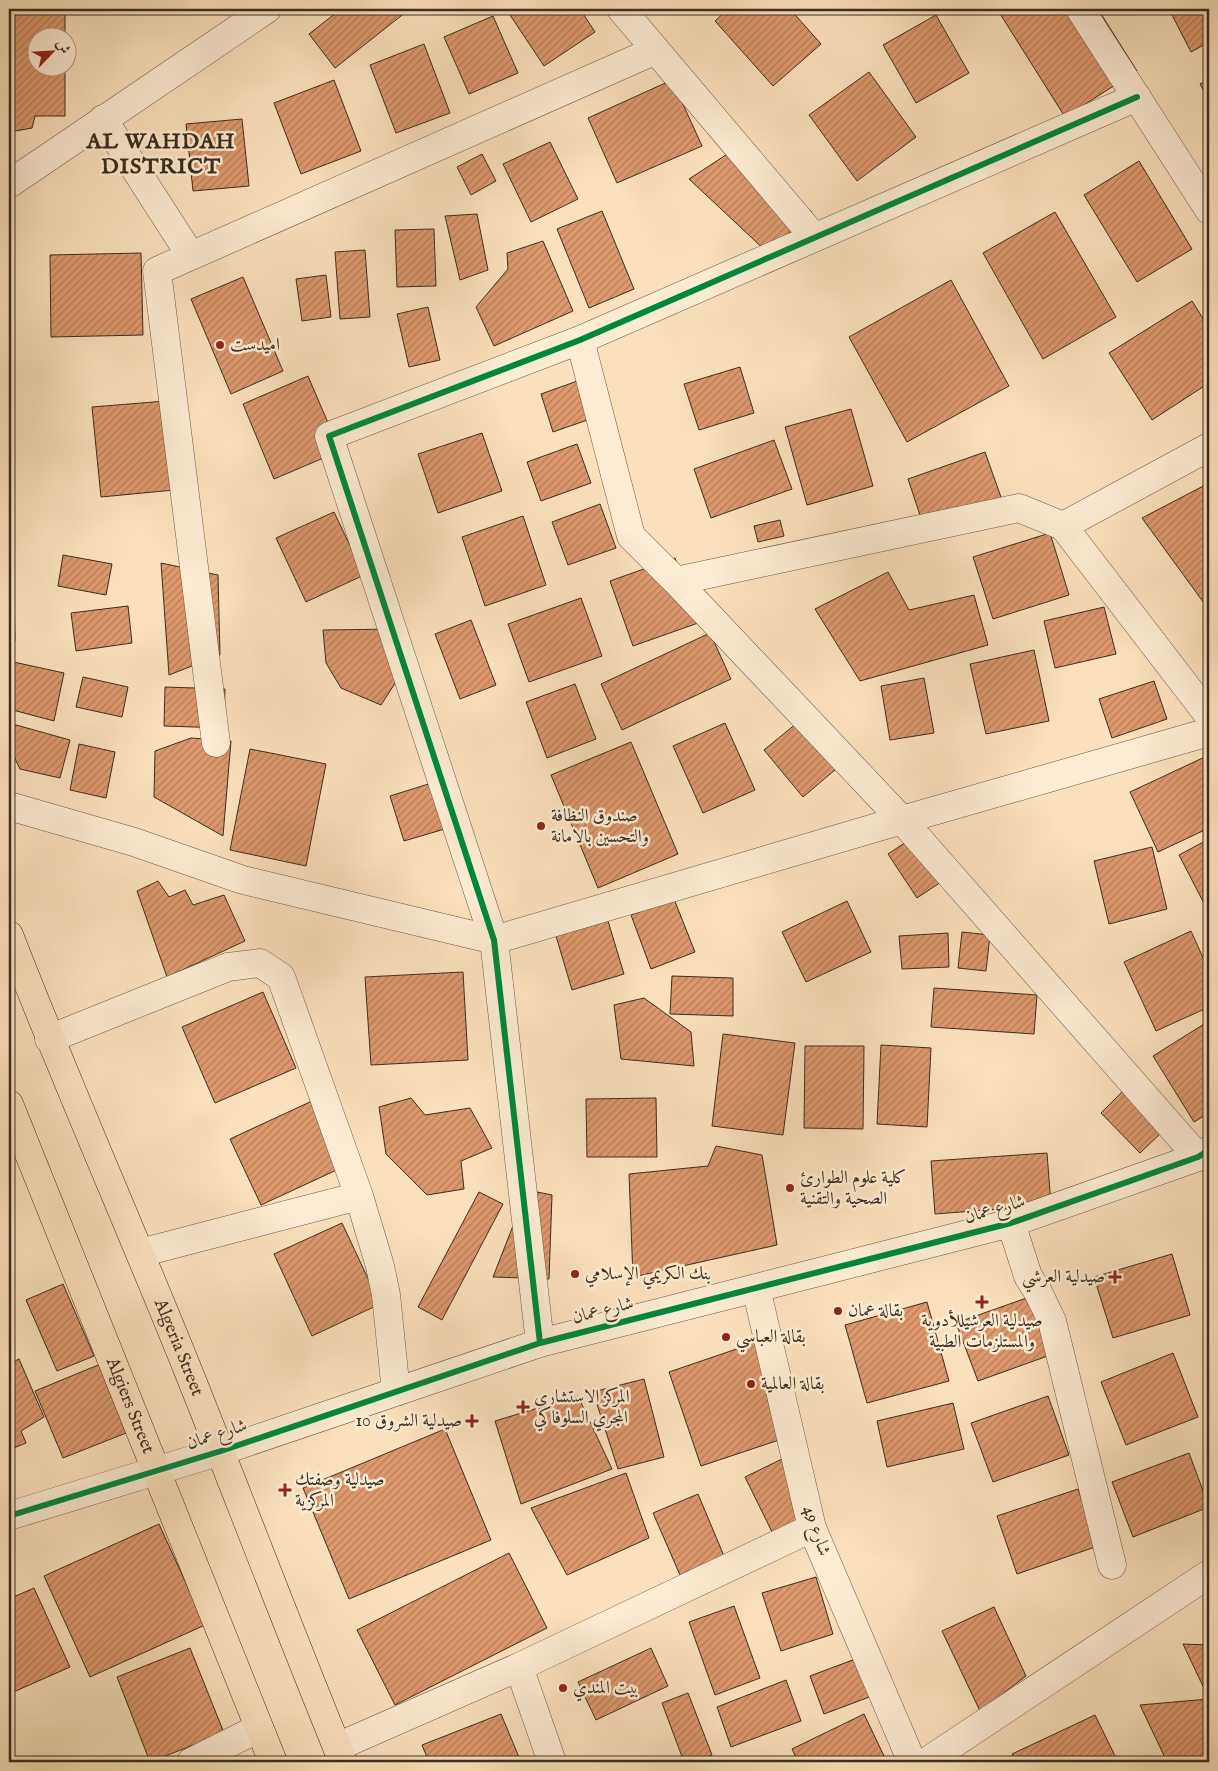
<svg xmlns="http://www.w3.org/2000/svg" width="1218" height="1771" viewBox="0 0 1218 1771" font-family="'IM FELL English',Amiri,serif">
	<defs>
		<pattern id="building-hatch" width="6" height="6" patternUnits="userSpaceOnUse" patternTransform="scale(1.25)"><rect width="6" height="6" fill="#de996d"/><path d="M-1 1l2-2M0 6l6-6M5 7l2-2" fill="none" stroke="#b57d59"/></pattern>
	</defs>
	<rect width="100%" height="100%" fill="#fbe1bb"/>
	<filter id="stains"><feTurbulence type="fractalNoise" baseFrequency=".004" numOctaves="4"/><feColorMatrix values="0 0 0 0 .2 0 0 0 0 .09 0 0 0 0 .02 0 0 0 .5 -.17"/></filter>
	<radialGradient id="worn" r=".72"><stop offset=".6" stop-color="#630" stop-opacity="0"/><stop offset="1" stop-color="#630" stop-opacity=".3"/></radialGradient>
	<!-- building -->
	<path fill="url(#building-hatch)" stroke="#3a2e20" d="M9 9H65V38H38V68H65V116H35L32 128 10 132Z
		M341 9H403L406 12 335 68 309 34Z
		M513 9H580L595 32 544 66 508 12Z
		M728 9H790L821 44 773 86 715 21Z
		M997 9H1098L1137 71 1065 117Z
		M1169 9H1209V42L1191 52Z
		M936 15 969 73 916 103 883 45Z
		M493 16 518 73 469 94 444 37Z
		M424 44 450 113 396 133 370 65Z
		M869 72 916 137 857 181 809 115Z
		M1209 79V100L1200 84Z
		M334 80 361 151 301 174 274 103Z
		M672 80 702 146 617 183 588 118Z
		M242 119 249 186 193 191 186 124Z
		M550 142 578 199 531 222 503 164Z
		M729 153 812 212 768 253 689 179Z
		M482 154 496 181 471 195 457 167Z
		M1139 161 1192 249 1137 282 1084 195Z
		M602 211 634 289 589 308 557 229Z
		M1055 212 1116 317 1043 359 983 253Z
		M477 214 488 270 460 280 445 216Z
		M434 229 436 286 397 287 395 230Z
		M543 241 573 311 494 346 476 307 508 269 507 253Z
		M365 250 370 317 340 319 335 252Z
		M141 253 143 335 51 337 50 255Z
		M326 275 331 317 302 321 296 279Z
		M243 277 283 371 231 394 191 299Z
		M951 280 1009 386 907 442 849 337Z
		M1192 301 1209 328V383L1152 420 1109 353Z
		M428 307 440 360 409 367 397 314Z
		M740 367 754 413 699 430 684 384Z
		M308 376 340 451 274 479 243 404Z
		M583 379 596 417 553 432 541 394Z
		M166 401 174 490 101 497 92 407Z
		M851 409 873 486 807 505 785 427Z
		M482 433 502 491 438 513 418 454Z
		M774 440 792 489 711 518 694 469Z
		M577 444 591 483 541 501 527 462Z
		M985 452 1002 500 924 527 908 479Z
		M1209 483V610L1142 518Z
		M600 504 616 548 568 565 552 522Z
		M334 512 364 575 306 602 276 538Z
		M523 516 546 585 485 606 462 537Z
		M780 520 784 536 758 542 754 526Z
		M1050 533 1069 595 993 619 973 557Z
		M9 555 13 556 15 641H9Z
		M63 555 112 564 106 595 58 586Z
		M675 558 698 623 633 646 610 581Z
		M161 563 218 575 220 655 169 675Z
		M888 572 909 610 974 595 988 645 860 681 815 609Z
		M581 598 602 656 529 682 508 624Z
		M128 606 132 643 76 651 71 613Z
		M1104 607 1116 654 1055 668 1044 621Z
		M471 620 496 685 460 699 435 634Z
		M397 629 399 677 381 705 341 688 326 663 323 630Z
		M710 633 731 679 622 730 601 684Z
		M1034 650 1049 721 986 734 970 664Z
		M9 661 64 673 54 721 9 709Z
		M83 677 128 687 122 717 76 707Z
		M924 678 934 733 890 740 881 686Z
		M1154 681 1167 719 1112 738 1099 699Z
		M575 684 596 739 547 758 526 702Z
		M165 687 225 689 224 728 164 726Z
		M9 723 70 740 60 778 20 769 9 746Z
		M725 723 755 790 703 813 673 746Z
		M797 723 836 769 803 797 764 750Z
		M191 738 231 741 223 836 154 797 155 751Z
		M631 742 678 854 598 888 551 775Z
		M79 744 115 752 106 798 70 790Z
		M250 749 326 764 306 866 230 850Z
		M1209 755V828L1158 852 1130 792Z
		M451 777 465 823 404 841 390 796Z
		M915 836 944 880 917 898 888 854Z
		M1209 839V913L1179 855Z
		M1152 847 1167 909 1109 924 1094 861Z
		M158 881 169 897 185 890 193 905 224 895 245 941 167 977 137 891Z
		M674 899 695 952 651 969 631 915Z
		M847 901 871 952 806 982 782 932Z
		M608 921 624 974 572 990 556 936Z
		M1191 931 1209 971V1007L1156 1031 1124 962Z
		M962 932 990 935 986 971 958 968Z
		M948 933 949 967 902 969 899 936Z
		M463 972 468 1060 371 1065 365 977Z
		M672 976 733 978V1016L670 1014Z
		M934 988 1037 995 1034 1034 931 1027Z
		M263 992 296 1068 215 1103 182 1027Z
		M644 998 691 1032 694 1066 621 1059 614 1005Z
		M1209 1021V1113L1194 1122 1153 1056Z
		M723 1034 795 1043 783 1135 712 1126Z
		M881 1045 931 1048 927 1127 877 1124Z
		M805 1046H864L863 1129 804 1128Z
		M1122 1092 1161 1133 1140 1153 1101 1113Z
		M411 1098 425 1115 470 1108 492 1148 461 1161 464 1189 427 1195 386 1154 379 1107Z
		M656 1098 657 1157H587L586 1099Z
		M312 1101 343 1167 261 1205 230 1139Z
		M716 1146 762 1155 777 1245 633 1277 629 1174 708 1166Z
		M1047 1153 1051 1205 935 1214 931 1161Z
		M527 1190 552 1195 549 1279 493 1277Z
		M479 1192 503 1204 442 1320 418 1307Z
		M342 1223 380 1304 312 1336 274 1254Z
		M1172 1254 1190 1315 1113 1338 1094 1277Z
		M63 1284 94 1356 57 1371 26 1300Z
		M1035 1295 1056 1353 978 1381 956 1323Z
		M927 1302 949 1381 867 1403 845 1325Z
		M766 1339 797 1434 701 1466 669 1372Z
		M1173 1353 1198 1417 1126 1445 1101 1382Z
		M19 1359 44 1417 21 1431 26 1443 9 1450V1364Z
		M103 1363 131 1431 63 1458 35 1391Z
		M644 1379 664 1457 618 1469 593 1392Z
		M578 1396 612 1469 521 1504 495 1421Z
		M1048 1396 1069 1455 993 1482 971 1423Z
		M953 1403 964 1449 887 1467 877 1421Z
		M445 1429 491 1540 349 1599 303 1488Z
		M1189 1453 1209 1507 1133 1537 1112 1482Z
		M782 1459 812 1517 774 1536 745 1477Z
		M626 1473 649 1538 567 1575 531 1508Z
		M1078 1489 1098 1546 1017 1574 997 1516Z
		M698 1494 724 1556 680 1575 653 1513Z
		M159 1524 205 1625 90 1677 44 1576Z
		M509 1553 547 1628 395 1705 357 1630Z
		M816 1577 833 1634 781 1651 762 1593Z
		M34 1588 70 1667 9 1694V1599Z
		M734 1606 760 1678 715 1695 689 1622Z
		M994 1607 1026 1676 980 1711 942 1631Z
		M1183 1644 1209 1645V1762H1167L1140 1705 1209 1699Z
		M190 1648 224 1733 150 1762 117 1677Z
		M651 1648 668 1686 596 1720 578 1682Z
		M858 1658 872 1696 824 1714 810 1676Z
		M786 1680 801 1721 731 1747 717 1707Z
		M688 1693 712 1755 694 1762H684L662 1703Z
		M501 1714 521 1762H429L422 1745Z
		M864 1714 884 1756 871 1762H798L792 1749Z
		M1095 1715 1118 1762H1016L1012 1754Z"/>
	<g fill="none" stroke-linecap="round" stroke-linejoin="round">
		<!-- minor casing -->
		<g stroke="#6a5b47" stroke-width="29">
			<path id="minor" d="M621 9 814 237
				M1080 9 1209 210
				M103 119 191 256
				M9 184 267 9
				M580 340 631 536 676 581 902 820 1198 1157
				M1063 526 1209 447
				M676 581 1019 508 1063 526 1209 716
				M216 743 157 271 656 50
				M9 806 134 842 243 880 494 940 902 820 1209 732
				M49 1039 228 967 260 963 281 977 359 1196 380 1266 386 1295 396 1392
				M1011 1223 1028 1276 1038 1292 1052 1321 1112 1565
				M140 1253 359 1196
				M756 1288 812 1528 912 1762
				M540 1343 494 940 329 436 580 340 1137 97
				M9 1516 221 1451 540 1343 1011 1223 1198 1157 1209 1150
				M519 1667 552 1762
				M337 1747 519 1667 812 1528
				M191 1762 259 1728
				M926 1762 1209 1574"/>
		</g>
		<!-- major casing -->
		<g stroke="#3a2e20" stroke-width="29">
			<g id="major">
				<path id="s1" d="M9 935C64 1077 126 1217 183 1358 237 1492 288 1628 343 1762"/>
				<path id="s2" d="M9 1104 273 1762"/>
			</g>
		</g>
		<!-- minor -->
		<use href="#minor" stroke="#fcecd3" stroke-width="28"/>
		<!-- major -->
		<use href="#major" stroke="#fbe1bb" stroke-width="28"/>
		<!-- cycleway casing -->
		<g stroke="#fcecd3" stroke-width="9">
			<path id="cycleway" d="M540 1343 494 940 329 436 580 340 1137 97
				M9 1516 221 1451 540 1343 1011 1223 1198 1157 1209 1150"/>
		</g>
		<!-- cycleway -->
		<use href="#cycleway" stroke="#00873e" stroke-width="6"/>
	</g>
	<!-- markers -->
	<g fill="#8f2418" stroke="#fcecd3" stroke-width="2">
		<circle cx="220" cy="345" r="5"/>
		<circle cx="541" cy="826" r="5"/>
		<circle cx="790" cy="1188" r="5"/>
		<circle cx="575" cy="1274" r="5"/>
		<path d="M1112.5 1269.5h5v5h5v5h-5v5h-5v-5h-5v-5h5z"/>
		<path d="M979.5 1294.5h5v5h5v5h-5v5h-5v-5h-5v-5h5z"/>
		<circle cx="838" cy="1311" r="5"/>
		<circle cx="726" cy="1337" r="5"/>
		<circle cx="751" cy="1384" r="5"/>
		<path d="M520.5 1399.5h5v5h5v5h-5v5h-5v-5h-5v-5h5z"/>
		<path d="M469.5 1413.5h5v5h5v5h-5v5h-5v-5h-5v-5h5z"/>
		<path d="M282.5 1482.5h5v5h5v5h-5v5h-5v-5h-5v-5h5z"/>
		<circle cx="563" cy="1688" r="5"/>
	</g>
	<g text-anchor="middle" dominant-baseline="central" stroke-width="5" stroke-linejoin="round" paint-order="stroke">
		<!-- poi labels -->
		<g font-size="18" fill="#3a2e20" stroke="#fcecd3" text-anchor="start">
			<text x="230" y="345">اميدست</text>
			<text x="551" y="816">صندوق النظافة<tspan x="551" dy="21">والتحسين بالامانة</tspan></text>
			<text x="800" y="1178">كلية علوم الطوارئ<tspan x="800" dy="21">الصحية والتقنية</tspan></text>
			<text x="585" y="1274">بنك الكريمي الإسلامي</text>
			<text x="1105" y="1277" text-anchor="end">صيدلية العرشي</text>
			<text x="848" y="1311">بقالة عمان</text>
			<text x="982" y="1321" text-anchor="middle">صيدلية العرشيللأدوية<tspan x="982" dy="21">والمستلزمات الطبية</tspan></text>
			<text x="736" y="1337">بقالة العباسي</text>
			<text x="761" y="1384">بقالة العالمية</text>
			<text x="534" y="1397">المركز الاستشاري<tspan x="534" dy="21">المجري السلوفاكي</tspan></text>
			<text x="462" y="1421" text-anchor="end">صيدلية الشروق 10</text>
			<text x="295" y="1480">صيدلية وصفتك<tspan x="295" dy="21">المركزية</tspan></text>
			<text x="573" y="1688">بيت المندي</text>
		</g>
		<!-- street labels -->
		<g font-size="18" fill="#3a2e20" stroke="#fcecd3">
			<text transform="translate(995 1210) rotate(-16)">شارع عمان</text>
			<text transform="translate(603 1311) rotate(-14)">شارع عمان</text>
			<text stroke="none"><textPath href="#s1" startOffset="446">Algeria Street</textPath></text>
			<text stroke="none"><textPath href="#s2" startOffset="325">Algiers Street</textPath></text>
			<text transform="translate(217 1435) rotate(-18)">شارع عمان</text>
			<text transform="translate(816 1531) rotate(71)">شارع 49</text>
		</g>
		<!-- district labels -->
		<g font-size="22" font-weight="bold" letter-spacing="1" fill="#3a2e20" stroke="#fcecd3">
			<text x="161" y="142">AL WAHDAH<tspan x="161" dy="25">DISTRICT</tspan></text>
		</g>
	</g>
	<!-- margin -->
	<rect width="1218" height="1771" fill="none" stroke="#fbe1bb" stroke-width="30"/>
	<rect x="10" y="10" width="1198" height="1751" fill="none" stroke="#3a2e20" stroke-width="2.5"/>
	<rect x="15" y="15" width="1188" height="1741" fill="none" stroke="#3a2e20"/>
	<!-- north arrow -->
	<g transform="translate(52 52) rotate(65)"><circle r="24" fill="#fcecd3" stroke="#aea08b"/>
	<path d="M0-4L9 19L0 12L-9 19Z" fill="#8f2418"/>
	<text y="-8" font-size="14" font-weight="bold" text-anchor="middle" fill="#3a2e20">ش</text>
	</g>
	<rect width="100%" height="100%" filter="url(#stains)"/>
	<rect width="100%" height="100%" fill="url(#worn)"/>
</svg>
